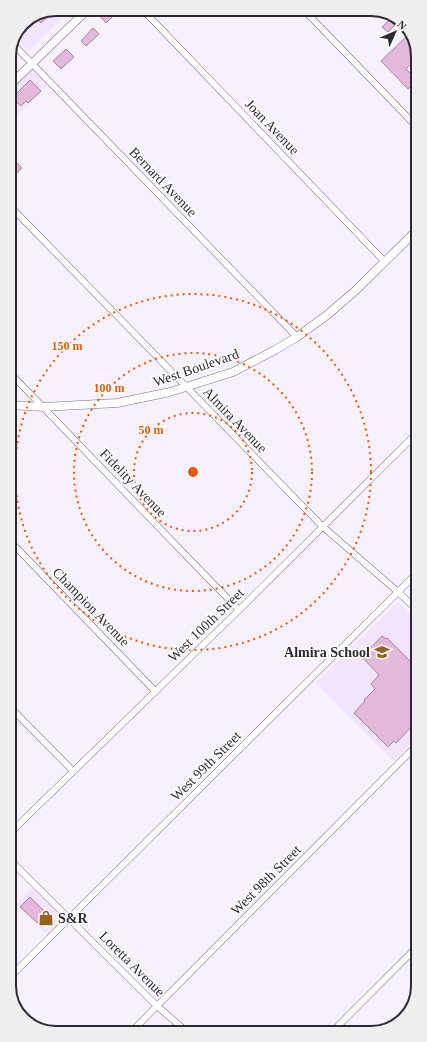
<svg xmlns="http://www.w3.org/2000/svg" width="427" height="1042" viewBox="0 0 427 1042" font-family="'Times New Roman',serif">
	<rect width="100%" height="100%" fill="#f7f0fd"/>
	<!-- built -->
	<path fill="#f1e4fc" d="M56 9H72L29 51 16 38 23 22Z
		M31 70 48 86 9 123V91Z
		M398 602 417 620V736L393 761 316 683Z
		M32 887 65 919 48 935 16 904Z"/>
	<!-- building -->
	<path fill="#e4b8da" stroke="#a3869d" d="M56 9H65L57 16 53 12 41 23 36 17Z
		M105 9H120L106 23 99 15Z
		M365 9H375L378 10 371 16Z
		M389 20 395 25 388 32 382 27Z
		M93 28 99 34 86 46 81 41Z
		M410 33 416 41V60L406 69 416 79V81L408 89 381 61Z
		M66 49 74 57 61 69 53 61Z
		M30 80 41 91 28 103 26 101 21 106 12 98Z
		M9 155 22 168 9 180Z
		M382 636 386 639 387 638 417 668V721L396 743 394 741 388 747 354 713 365 701 364 700 375 689 371 684 379 675 362 657Z
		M30 897 51 918 42 927 20 907Z"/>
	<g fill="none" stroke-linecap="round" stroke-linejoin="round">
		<!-- minor casing -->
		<g stroke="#7e6e8a" stroke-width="7">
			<path id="minor" d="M142 9 385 262
				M303 9 416 126
				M13 44 297 337
				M9 205 322 526 398 592 417 610
				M10 373 199 569 239 610
				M10 541 155 691
				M11 708 73 771
				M11 832 239 610 417 433
				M11 861 157 1006 187 1032
				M11 976 417 573
				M333 1031 418 946
				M131 1032 417 745"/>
		</g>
		<!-- tertiary casing -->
		<g stroke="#7e6e8a" stroke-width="9">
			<path id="tertiary" d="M9 86 88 9
				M10 405 43 407 117 403 170 392 233 372 275 350 297 337 327 315 355 291 416 231"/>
		</g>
		<!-- minor -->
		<use href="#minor" stroke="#fff" stroke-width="6"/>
		<!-- tertiary -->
		<use href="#tertiary" stroke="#fff" stroke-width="8"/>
	</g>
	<!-- distance rings -->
	<g fill="none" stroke="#e8590c" stroke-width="2" stroke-dasharray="2 4">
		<circle cx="193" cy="472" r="59"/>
		<circle cx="193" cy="472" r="119"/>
		<circle cx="193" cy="472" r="178"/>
	</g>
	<!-- icons -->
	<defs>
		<g id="school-bare" transform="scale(1.2)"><path d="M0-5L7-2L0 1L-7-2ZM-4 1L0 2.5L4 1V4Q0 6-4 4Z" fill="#99621c" stroke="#fff" stroke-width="2.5" paint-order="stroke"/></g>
		<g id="shop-bare" transform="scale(1.2)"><path d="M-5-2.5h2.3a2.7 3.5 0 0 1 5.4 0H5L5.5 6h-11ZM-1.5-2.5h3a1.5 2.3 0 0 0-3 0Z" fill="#99621c" stroke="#fff" stroke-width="2.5" paint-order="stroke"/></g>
	</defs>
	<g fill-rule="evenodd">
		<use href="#school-bare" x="382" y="652"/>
		<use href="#shop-bare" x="46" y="918"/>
	</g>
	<g text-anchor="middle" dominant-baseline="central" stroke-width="3.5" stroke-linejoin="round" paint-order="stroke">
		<!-- street labels -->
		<g font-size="14" fill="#2e2834" stroke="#fff">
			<text transform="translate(272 127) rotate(46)">Joan Avenue</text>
			<text transform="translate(163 182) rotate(46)">Bernard Avenue</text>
			<text transform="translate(196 368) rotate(-19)">West Boulevard</text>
			<text transform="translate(235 420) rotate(46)">Almira Avenue</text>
			<text transform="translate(133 483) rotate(46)">Fidelity Avenue</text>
			<text transform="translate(91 607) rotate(46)">Champion Avenue</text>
			<text transform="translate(206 625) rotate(-44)">West 100th Street</text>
			<text transform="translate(206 766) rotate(-45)">West 99th Street</text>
			<text transform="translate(266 880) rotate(-45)">West 98th Street</text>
			<text transform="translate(132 964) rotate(45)">Loretta Avenue</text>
		</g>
		<!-- poi labels -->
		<g font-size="14" font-weight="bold" fill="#2e2834" stroke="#fff" text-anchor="end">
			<text x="370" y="652">Almira School</text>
			<text x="58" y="918" text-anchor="start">S&amp;R</text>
		</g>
	</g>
	<!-- crop -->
	<path d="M0 0H427V1042H0ZM56 16H371A40 40 0 0 1 411 56V986A40 40 0 0 1 371 1026H56A40 40 0 0 1 16 986V56A40 40 0 0 1 56 16Z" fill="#eeeeef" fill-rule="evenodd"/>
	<path fill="none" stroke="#2e2834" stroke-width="2" d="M56 16H371A40 40 0 0 1 411 56V986A40 40 0 0 1 371 1026H56A40 40 0 0 1 16 986V56A40 40 0 0 1 56 16Z"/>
	<circle cx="193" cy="472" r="6" fill="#e8590c" stroke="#fff" stroke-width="2"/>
	<g font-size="12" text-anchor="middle" font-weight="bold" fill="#e8590c" stroke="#fff" stroke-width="3.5" stroke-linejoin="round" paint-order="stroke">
		<text x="67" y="350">150 m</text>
		<text x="109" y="392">100 m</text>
		<text x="151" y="434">50 m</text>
	</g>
	<!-- north arrow -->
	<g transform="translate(395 32) rotate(45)" stroke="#ffffff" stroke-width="3" paint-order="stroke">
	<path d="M0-3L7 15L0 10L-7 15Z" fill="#2e2834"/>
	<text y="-6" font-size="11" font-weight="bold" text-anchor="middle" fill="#2e2834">N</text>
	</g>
</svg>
